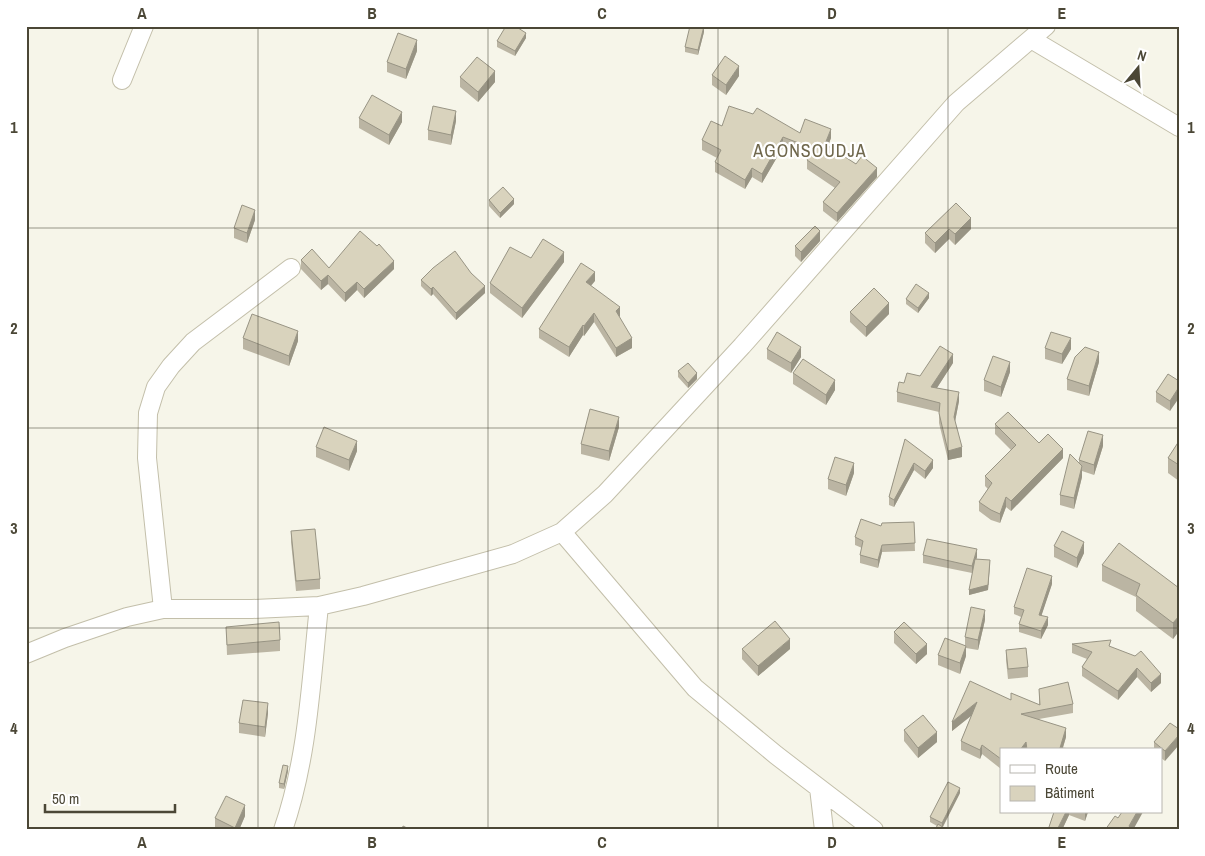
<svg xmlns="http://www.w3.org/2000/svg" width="1205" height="856" viewBox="0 0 1205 856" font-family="'Archivo Narrow',sans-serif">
	<rect width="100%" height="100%" fill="#f6f5e9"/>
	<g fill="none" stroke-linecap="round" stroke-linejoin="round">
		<!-- street casing -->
		<g stroke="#c3bfaa" stroke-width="20">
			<path id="street" d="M1031 39 1179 127
				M122 80 144 26
				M562 532 695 688 776 755 874 830
				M163 609 147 458 148 413 156 387 171 366 193 342 291 268
				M26 654 65 638 127 617 163 609H252L319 606 363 596 513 554 562 532 605 494 742 346 956 103 1046 26
				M819 788 824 830
				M283 830C308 758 311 681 319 606"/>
		</g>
		<!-- street -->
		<use href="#street" stroke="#fff" stroke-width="18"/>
	</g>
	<!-- wall -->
	<path fill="#bbb5a3" d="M704 32 698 55 685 52V47Z
		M526 38 515 56 497 47V41Z
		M417 51 406 79 387 72V62Z
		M712 75 739 76 726 95 712 85Z
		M460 77 495 82 478 102 460 87Z
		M359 118 402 122 389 145 359 128Z
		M456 121 451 145 428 140V130Z
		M722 126 800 133 831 138 828 146 856 164 877 177 837 222 823 211V202L835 188 807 169V160L809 156 783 147 762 183 752 177 745 189 715 172V162L717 158 702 150V140Z
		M489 200 514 204 500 218 489 206Z
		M956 203 971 229 955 245 949 239 935 253 925 243V233Z
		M255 220 247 243 234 238V228Z
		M820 241 801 262 795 256V246Z
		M531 258 564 262 522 318 490 293V283Z
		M301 260 329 268 394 269 364 298 357 290 345 302 328 284 321 290 301 269Z
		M421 280 485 293 456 320 433 294 431 296 421 286Z
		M595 281 591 286 620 316 619 317 632 348 616 357 594 322 584 336 583 335 569 357 539 338V329Z
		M929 298 918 313 906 304V299Z
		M850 312 889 314 866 337 850 322Z
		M243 338 298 341 289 366 243 349Z
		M1045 348 1071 349 1062 364 1045 359Z
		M767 349 801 357 791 373 767 359Z
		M1099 362 1089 396 1067 390V379Z
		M953 363 937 388 959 401 955 421 962 457 948 460 939 423V412L897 402V392L920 376Z
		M678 371 697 379 688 388 678 377Z
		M1010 372 1001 397 984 391V380Z
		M793 373 835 390 826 405 793 384Z
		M1179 381 1170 411 1156 402V392Z
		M995 424 1039 443 1063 458 1011 511 1006 507 1000 523 991 520 979 511V502L988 489 985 486V476L1011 450 995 434Z
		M619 427 609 461 581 454V444Z
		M905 439 933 468 925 479 914 470 894 507 889 505V497Z
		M1179 441V481L1168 473V458Z
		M1103 446 1094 475 1082 471V477L1074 509 1060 505V495L1079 464V460Z
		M316 447 357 451 349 471 316 457Z
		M854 473 846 496 828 489V479Z
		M914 522 915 551 882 552 878 568 860 563V555L862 548 855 545V537L881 526Z
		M291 531 320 579V589L296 591 291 542Z
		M1054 546 1084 553 1077 568 1054 557Z
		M923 555 977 557 976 559 990 565 988 590 969 595 973 569 972 573 923 563Z
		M1102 565 1179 588V631L1173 639 1136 611V597L1102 581Z
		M1052 584 1041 616 1048 625 1041 639 1019 632V624L1021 617 1014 614V607Z
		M985 620 978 650 966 648V656L960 674 938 665V655L965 645V637Z
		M226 627 280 640V651L227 655Z
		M894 632 927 654 916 664 894 643Z
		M1072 644 1111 647 1161 683 1151 692 1137 677 1118 700 1082 676V667L1087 659 1072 653Z
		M742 649H790L758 676 742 659Z
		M1006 650 1028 667V677L1008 679 1006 660Z
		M1039 689 1073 704V713L1039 719 1066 737 1063 748 1073 750H1001V769L982 754 980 759 961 750V741L971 716 952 731V722L1011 699V693L1039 705Z
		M268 713 265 737 239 733V723Z
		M1170 723 1165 761 1161 758V750H1154V742Z
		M904 730 937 742 918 758 904 741Z
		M288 771 284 789 279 788V783Z
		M960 793 943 827 937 826 930 822V817Z
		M1054 812H1088L1085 821 1069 815 1062 830H1048Z
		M245 816 239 830H218L215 828V818Z"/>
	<!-- shaded-wall -->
	<path fill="#989484" d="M704 26V32L698 55V50Z
		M526 33V38L515 56V51Z
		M417 40V51L406 79V69Z
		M739 66V76L726 95V85Z
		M495 71V82L478 102V92Z
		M456 111V121L451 145V135Z
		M402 112V122L389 145V135Z
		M831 129V138L825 153V144Z
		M783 137V147L762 183V174Z
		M752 168V177L745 189V180Z
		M877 168V177L837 222V213Z
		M514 199V204L500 218V213Z
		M255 210V220L247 243V233Z
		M971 218V229L955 245V234Z
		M949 229V239L935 253V243Z
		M820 231V241L801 262V252Z
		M564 252V262L522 318V308Z
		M394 261V269L364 298V289Z
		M595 272V281L586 291V282Z
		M328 275V284L321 290V281Z
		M357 282V290L345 302V293Z
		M485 286V293L456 320V313Z
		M433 287V294L431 296V289Z
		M929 293V298L918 313V308Z
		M889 303V314L866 337V327Z
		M620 307V316L616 321V311Z
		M594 313V322L584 336V326Z
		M583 325V335L569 357V347Z
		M298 331V341L289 366V356Z
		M632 338V348L616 357V348Z
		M1071 338V349L1062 364V354Z
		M801 347V357L791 373V363Z
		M1099 352V362L1089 396V386Z
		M953 354V363L931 397V387Z
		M1010 362V372L1001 397V387Z
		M697 373V379L688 388V383Z
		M835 380V390L826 405V395Z
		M1179 387V398L1170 411V401Z
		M959 392V401L954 427V417Z
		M619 417V427L609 461V451Z
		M1103 435V446L1094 475V465Z
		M357 441V451L349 471V460Z
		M962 447V457L948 460V451Z
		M1063 449V458L1011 511V501Z
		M933 460V468L925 479V471Z
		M854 463V473L846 496V485Z
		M914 463V470L894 507V500Z
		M1082 466V477L1074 509V498Z
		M1006 497V507L1000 523V514Z
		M1084 542V553L1077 568V558Z
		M882 545V552L878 568V560Z
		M977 549V557L972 573V566Z
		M990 560 988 590 969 595V590Z
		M1052 576V584L1039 623V615Z
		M985 610V620L978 650V640Z
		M1179 616V631L1173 639V623Z
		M1048 617V625L1041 639V631Z
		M790 639V649L758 676V666Z
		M927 644V654L916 664V654Z
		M966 646V656L960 674V663Z
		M1137 668V677L1118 700V691Z
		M1161 674V683L1151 692V683Z
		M977 702V711L952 731V722Z
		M268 703V713L265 737V727Z
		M1066 728V737L1062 750 1060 748Z
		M937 732V742L918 758V748Z
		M1179 735V745L1165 761V751Z
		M1026 742V750H1020Z
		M982 745V754L980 759V750Z
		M288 766V771L284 789V784Z
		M960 788V793L942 828V823Z
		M245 805V816L239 830H235V828Z
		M1066 812H1069V815L1062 830H1057Z
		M1085 812H1088L1085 821Z
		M1137 812H1143L1133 830H1129V826Z"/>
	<!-- building -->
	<path fill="#d9d3bd" stroke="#989484" d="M506 26H515L526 33 515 51 497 41Z
		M690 26H704L698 50 685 47Z
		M398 33 417 40 406 69 387 62Z
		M725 56 739 66 726 85 712 75Z
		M477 57 495 71 478 92 460 77Z
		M372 95 402 112 389 135 359 118Z
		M433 106 456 111 451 135 428 130Z
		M729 106 753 114 757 108 800 133 805 119 831 129 825 144 856 164 862 156 877 168 837 213 823 202 840 182 807 160 814 149 783 137 762 174 752 168 745 180 715 162 721 150 702 140 711 121 722 126Z
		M503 187 514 199 500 213 489 200Z
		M956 203 971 218 955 234 949 229 935 243 925 233Z
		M242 205 255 210 247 233 234 228Z
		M815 226 820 231 801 252 795 246Z
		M360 231 377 246 379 244 394 261 364 289 357 282 345 293 328 275 321 281 301 260 312 249 329 268Z
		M543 239 564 252 522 308 490 283 510 247 531 258Z
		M455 251 471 273 485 286 456 313 433 287 431 289 421 280 433 268Z
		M581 263 595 272 586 282 620 307 616 311 632 338 616 348 594 313 584 326 583 325 569 347 539 329Z
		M916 284 929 293 918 308 906 299Z
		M874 288 889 303 866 327 850 312Z
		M252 314 298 331 289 356 243 338Z
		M777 332 801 347 791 363 767 349Z
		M1051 332 1071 338 1062 354 1045 348Z
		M940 346 953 354 931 387 959 392 954 417 962 447 948 451 939 413 940 403 897 392 899 382 904 383 907 373 920 376Z
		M1085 347 1099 352 1089 386 1067 379 1075 357Z
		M993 356 1010 362 1001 387 984 380Z
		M803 359 835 380 826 395 793 373Z
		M688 363 697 373 688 383 678 371Z
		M1168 374 1179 381V387L1170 401 1156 392Z
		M590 409 619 417 609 451 581 444Z
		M1008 412 1039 443 1048 434 1063 449 1011 501 1006 497 1000 514 991 510 979 502 992 483 985 476 1016 445 995 424Z
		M324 427 357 441 349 460 316 447Z
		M1088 431 1103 435 1094 465 1079 460Z
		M905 439 933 460 925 471 914 463 894 500 889 497Z
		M1179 441V465L1168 458Z
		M1070 454 1082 466 1074 498 1060 495Z
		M835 457 854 463 846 485 828 479Z
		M861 519 881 526 882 523 914 522 915 543 882 545 878 560 860 555 863 541 855 537Z
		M315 529 320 579 296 581 291 531Z
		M1062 531 1084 542 1077 558 1054 546Z
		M927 539 977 549 972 566 923 555Z
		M1119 543 1179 588V616L1173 623 1136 595 1140 584 1102 565Z
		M975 559 990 560 988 585 969 590Z
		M1027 568 1052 576 1039 615 1048 617 1041 631 1019 624 1024 610 1014 607Z
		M971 607 985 610 978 640 965 637Z
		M775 621 790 639 758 666 742 649Z
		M279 622 280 640 227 645 226 627Z
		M904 622 927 644 916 654 894 632Z
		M945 638 966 646 960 663 938 655Z
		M1111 640 1109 646 1135 656 1141 651 1161 674 1151 683 1137 668 1118 691 1082 667 1092 652 1072 644Z
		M1026 648 1028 667 1008 669 1006 650Z
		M970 681 1011 700V693L1040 705 1039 689 1068 682 1073 704 1021 714 1066 728 1060 748 1073 749V750H1027L1026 742 1020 750H1001V759L982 745 980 750 961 741 977 702 952 722Z
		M243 700 268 703 265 727 239 723Z
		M923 715 937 732 918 748 904 730Z
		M1170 723 1179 729V735L1165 751 1154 742Z
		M283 765 288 766 284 784 279 783Z
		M948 782 960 788 942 823 930 817Z
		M226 796 245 805 235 828 215 818Z
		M1054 812H1066L1057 830H1048Z
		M1122 812H1137L1129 826 1132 830H1105L1115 816 1118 818Z
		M938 824 947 830H935Z
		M403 826 411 830H402Z"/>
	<!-- grid -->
	<path fill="none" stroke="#4b4736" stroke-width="1" stroke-opacity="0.55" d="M258 26V830M488 26V830M718 26V830M948 26V830M26 228H1179M26 428H1179M26 628H1179"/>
	<g text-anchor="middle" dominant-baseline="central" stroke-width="4.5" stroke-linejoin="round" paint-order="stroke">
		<!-- quarter labels -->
		<g font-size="18" letter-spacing="1" fill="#6f674c" stroke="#fff">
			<text x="810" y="150">AGONSOUDJA</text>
		</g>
	</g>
	<!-- border -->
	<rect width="1205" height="856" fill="none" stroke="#ffffff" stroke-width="55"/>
	<!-- legend -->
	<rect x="1000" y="748" width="162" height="65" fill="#ffffff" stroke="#b7b5af"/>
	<rect x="1010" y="765" width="25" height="8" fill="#ffffff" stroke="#b7b5af"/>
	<text x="1045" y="774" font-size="15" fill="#4b4736">Route</text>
	<rect x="1010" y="786" width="25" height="15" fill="#d9d3bd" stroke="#b7b5af"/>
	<text x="1045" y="798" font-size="15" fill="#4b4736">Bâtiment</text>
	<!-- north arrow -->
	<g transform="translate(1138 68) rotate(18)" stroke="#ffffff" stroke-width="4" paint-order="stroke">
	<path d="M0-4L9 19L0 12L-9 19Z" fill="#4b4736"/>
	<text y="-8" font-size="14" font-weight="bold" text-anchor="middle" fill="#4b4736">N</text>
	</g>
	<!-- scale -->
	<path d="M45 804v8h130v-8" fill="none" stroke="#4b4736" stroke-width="2.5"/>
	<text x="52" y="804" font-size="15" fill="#4b4736" stroke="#ffffff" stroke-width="4" paint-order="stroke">50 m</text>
	<rect x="28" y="28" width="1150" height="800" fill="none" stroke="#4b4736" stroke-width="2"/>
	<g font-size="16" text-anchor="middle" font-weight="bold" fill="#4b4736">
		<text x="142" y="19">A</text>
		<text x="372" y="19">B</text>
		<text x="602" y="19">C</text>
		<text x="832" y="19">D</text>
		<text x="1062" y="19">E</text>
		<text x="14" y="133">1</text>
		<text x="1191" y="133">1</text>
		<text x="14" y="334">2</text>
		<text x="1191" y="334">2</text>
		<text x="14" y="534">3</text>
		<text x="1191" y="534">3</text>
		<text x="14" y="734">4</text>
		<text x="1191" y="734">4</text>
		<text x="142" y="848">A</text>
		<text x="372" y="848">B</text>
		<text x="602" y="848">C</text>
		<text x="832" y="848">D</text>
		<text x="1062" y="848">E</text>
	</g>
</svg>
